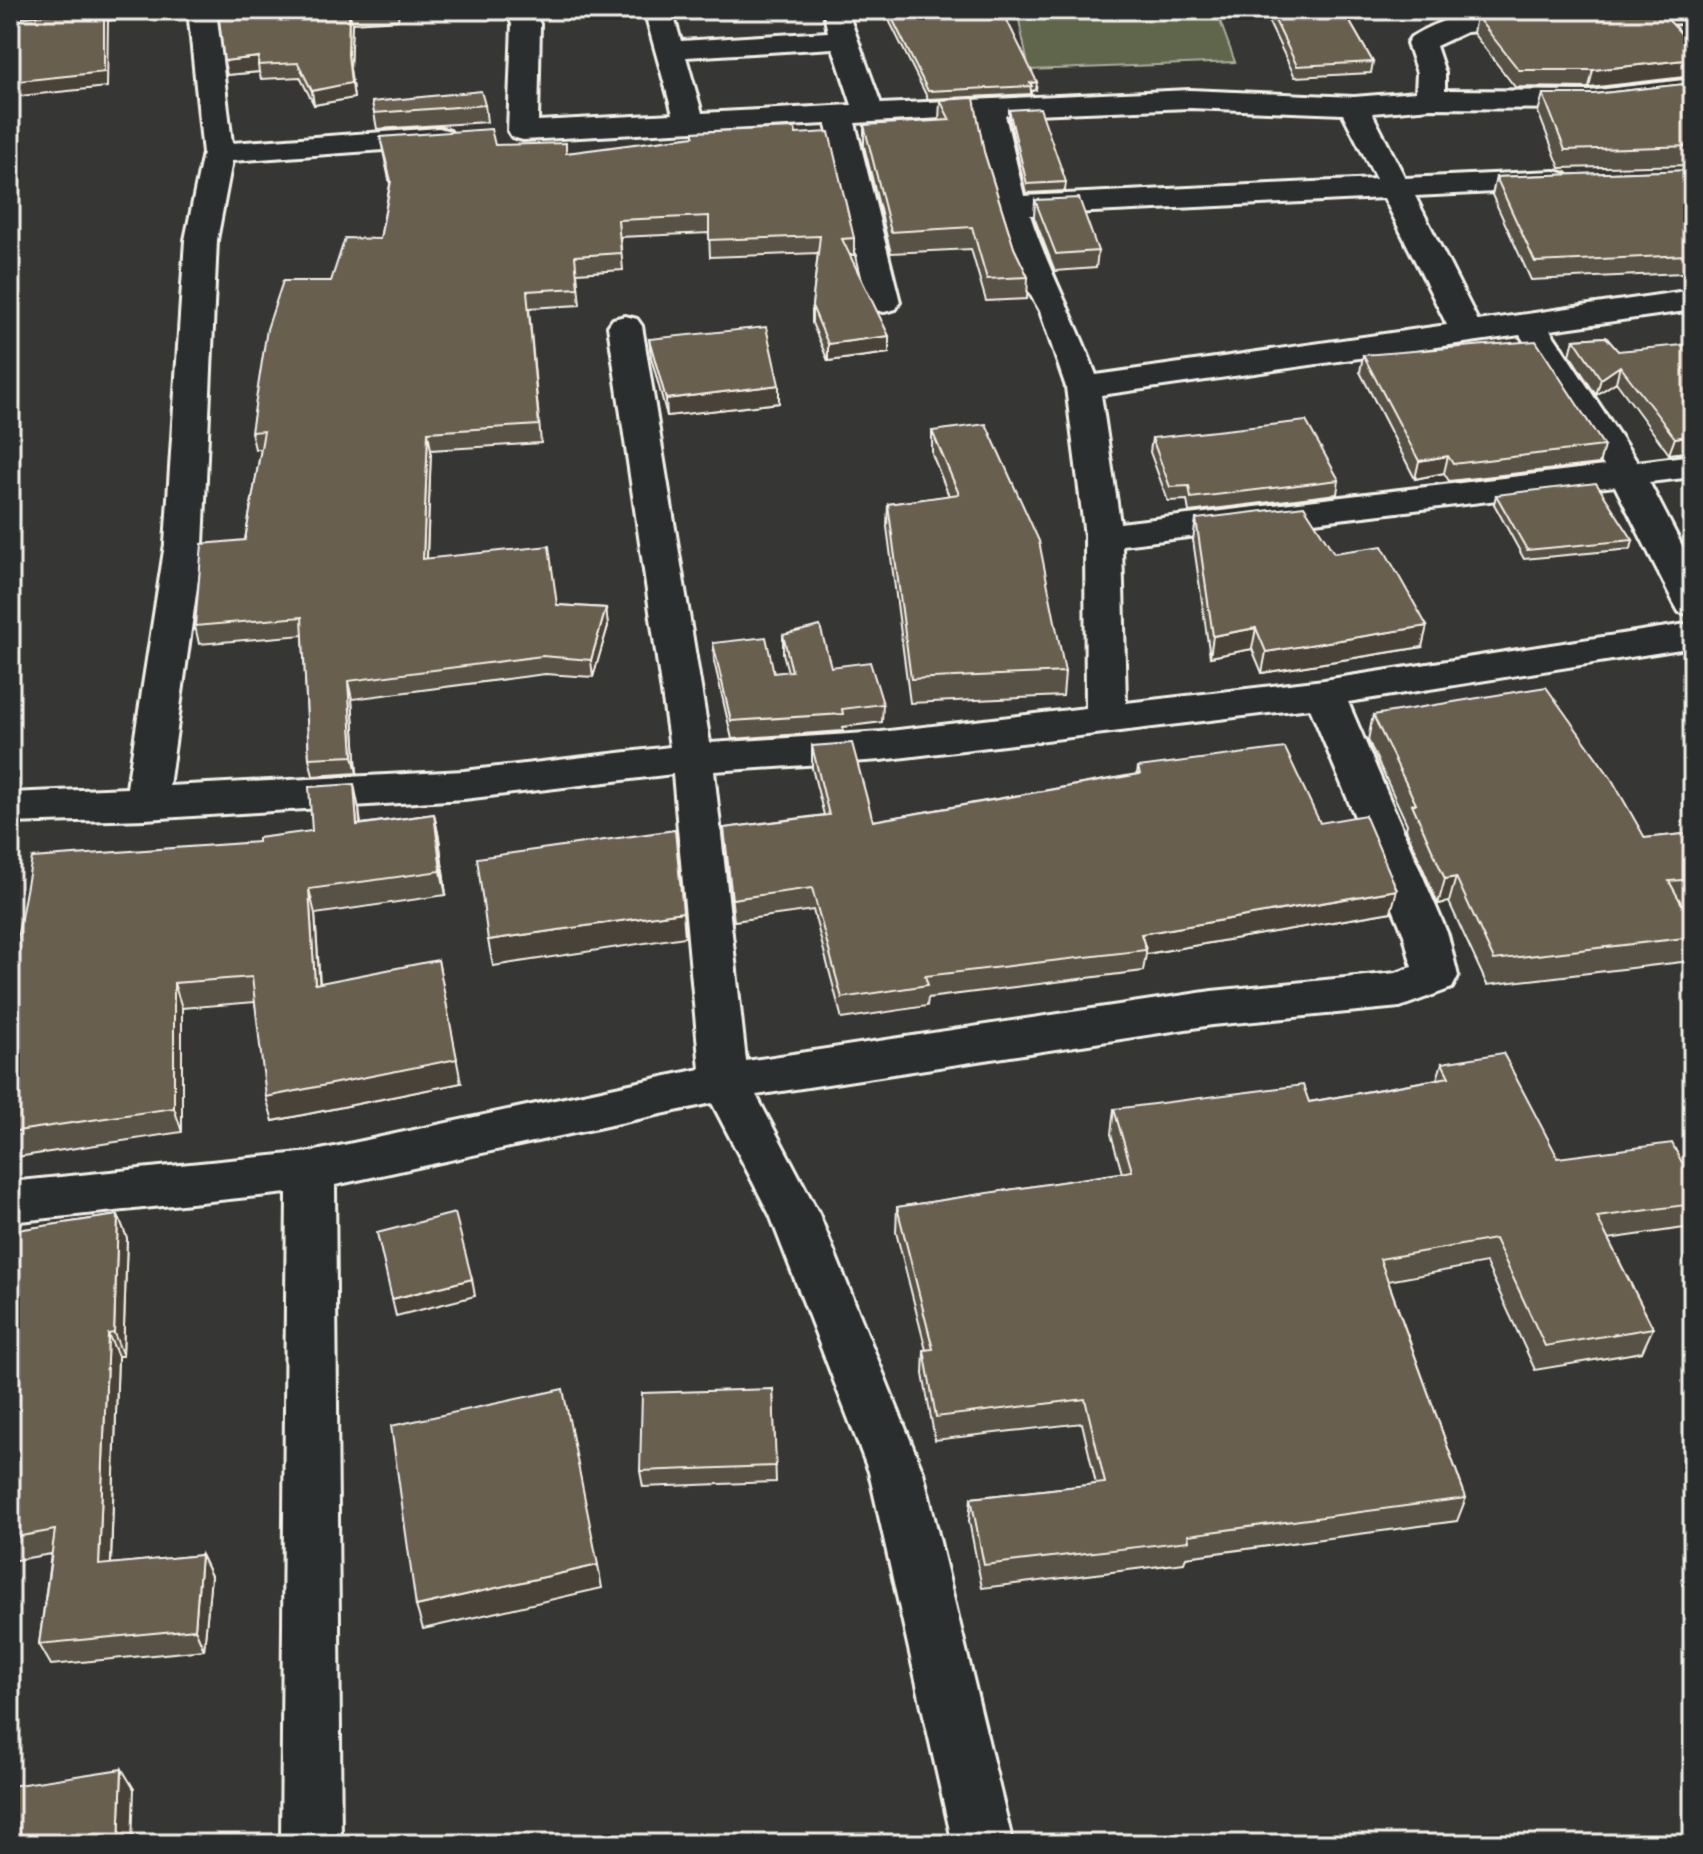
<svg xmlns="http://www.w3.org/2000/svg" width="1703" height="1854" viewBox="0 0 1703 1854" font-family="Sriracha,sans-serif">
	<rect width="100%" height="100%" fill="#363735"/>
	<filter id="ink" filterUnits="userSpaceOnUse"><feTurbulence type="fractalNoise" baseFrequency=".0125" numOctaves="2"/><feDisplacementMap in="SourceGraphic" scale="16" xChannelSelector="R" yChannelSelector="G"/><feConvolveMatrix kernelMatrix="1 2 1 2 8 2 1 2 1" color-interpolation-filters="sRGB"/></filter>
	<g filter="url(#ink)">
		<!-- green -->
		<path fill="#61664c" stroke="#aaac9a" stroke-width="2" d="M1017 10H1216L1235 62 1029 70Z"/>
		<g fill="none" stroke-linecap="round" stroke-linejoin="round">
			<!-- street casing -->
			<g stroke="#f4f1e8" stroke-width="6">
				<path id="street" d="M47 10H127L123 16 113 18 10 31V15Z
					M188 10H216L232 143 439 128 450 131 454 137 450 143 439 146 232 161 217 240 203 544 169 786 464 771 670 747 608 326 613 319 625 316 637 319 642 326 710 743 881 732 1086 708 1085 536 1066 387 1040 311 1016 269 986 172 976 116 855 123 900 302 896 309 884 312 872 309 868 302 826 124 523 140 512 137 508 131 512 24 505 10H533L540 24 538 121 673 114 644 10H672L681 41 828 32 823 10H847L881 104 1190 90 1354 97 1416 92 1417 73 1407 43 1411 37C1447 14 1501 3 1543 13L1547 19 1543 25 1533 27 1466 32 1436 46 1445 73V90L1589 91 1693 79V97L1589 109 1431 108 1372 113 1405 178 1555 171 1566 174 1570 180 1566 186 1555 189 1415 196 1478 321 1693 290V310L1550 330 1637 462 1693 455V477L1649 482 1693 567V615L1679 612 1674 603 1615 486 1122 545 1126 703 1324 680 1693 623V647L1348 702 1448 935 1458 976 1452 988 1400 1007 1212 1025 756 1095 819 1214 923 1472 1013 1844H953L869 1472 770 1215 712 1103 335 1185 341 1844H281L287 1193 10 1222V1182L311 1152 700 1069 673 774 464 799 145 819 10 823V793L127 788 165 544 185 240 203 153ZM833 48 852 105 702 113 686 57ZM1190 108 1343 114 1376 179 1024 196 1005 115ZM1384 198 1447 325 1096 375C1076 320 1048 270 1030 215ZM1520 335 1604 466 1120 523 1101 395ZM1310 708 1404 935 1412 967 1396 973 1212 991 746 1061 714 771 881 760Z
					M1693 10V23L1606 25 1596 23 1592 17 1601 10Z"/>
			</g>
			<!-- street -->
			<use href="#street" fill="#2a2d2e" fill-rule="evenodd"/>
		</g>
		<!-- wall -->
		<path fill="#595144" stroke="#f4f1e8" stroke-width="2" d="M218 10H399L398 20 352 23 350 69 354 98 314 105 300 77 261 79 259 72 227 75Z
			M884 10H1002L1036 90 1031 91V94L928 99Z
			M1263 10H1343L1373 62 1371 73 1295 77Z
			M1476 16 1693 46V76L1589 88 1515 87 1473 33Z
			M1693 83V165L1560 168 1538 112 1543 94H1594Z
			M940 100 984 152 1014 248 1028 277 1027 299 986 301 971 249 891 253 864 146V125L939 121Z
			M372 102 485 105 487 122 377 129Z
			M1009 110 1066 182 1065 191 1026 193 1009 118Z
			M796 134 854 238V255H850L889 353 828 361 812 323V306L818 253 710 257 709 233 620 237 623 270 577 273 580 305 529 308 541 443 431 450 427 559 557 605 606 608 608 626 593 677 545 674 352 699 357 773 313 776 309 758 303 635 199 644 195 626 245 540 261 449H255L251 432 331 281 380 239 390 184 380 137 495 145 567 153Z
			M1693 170V286L1682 273 1531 280 1492 195 1496 177Z
			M1035 200 1098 251 1096 268 1055 271 1034 217Z
			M1606 337 1693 451 1669 454 1616 382 1596 395 1570 355 1574 339Z
			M649 339 779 385V403L667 416 651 357Z
			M1363 355 1604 446 1599 464 1449 481 1444 473 1415 479 1360 372Z
			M932 431 1065 672 1063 696 910 703 887 527 888 504 949 496 932 454Z
			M1152 438 1339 480 1337 494 1189 512 1187 500 1168 501 1150 452Z
			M1496 495 1633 540 1631 549 1524 559 1494 504Z
			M1196 519 1334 553 1422 647 1262 673 1252 649 1210 657 1193 540Z
			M783 635 831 667 883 704 882 722 843 727V731L732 739 714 661 713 643 774 673 788 672 783 653Z
			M1373 715 1645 838 1693 833V903L1682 904 1693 924V954L1690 961 1487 985 1449 902 1438 904 1406 829 1407 824 1368 740Z
			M812 746 873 821 1137 774 1138 767 1320 823 1391 912 1146 954 1143 971 928 998 927 1006 842 1019 813 910 734 921 726 849 724 828 824 815 812 768Z
			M359 809 361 824 434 814 439 838 446 895 315 914 320 983 461 1083 273 1121 255 1002 182 1008V1132L10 1158V977L258 842 312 831Z
			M1442 1063 1558 1158 1693 1184V1223L1691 1227 1608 1239 1653 1328 1642 1352 1535 1370 1486 1263 1388 1281 1466 1498 1457 1521 1186 1557 1184 1563 982 1588 969 1521 971 1498 1096 1484 1082 1423 935 1440 923 1374 924 1350H926L896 1232 897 1207 1122 1173 1111 1134 1114 1109 1309 1102 1437 1079Z
			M118 1215 127 1238 123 1356H118L111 1564 201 1555 211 1576 204 1650 51 1665 39 1644 51 1554 10 1561V1231Z
			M773 1389 776 1482 643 1487 640 1471Z"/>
		<!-- shaded-wall -->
		<path fill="#494237" stroke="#f4f1e8" stroke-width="2" d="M10 10H32L10 14Z
			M104 10 108 22 107 87 10 97V82Z
			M349 10 352 23 350 69 354 98 314 105 312 91 348 55Z
			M1458 10H1477L1457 14Z
			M259 57 258 65 259 72 227 75 224 61Z
			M1693 59V76L1589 88 1593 70Z
			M1037 82 1036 90 1031 91 1030 83Z
			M889 336V353L828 361V344Z
			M1620 366 1616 382 1596 395 1601 379Z
			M779 385V403L667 416 666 399Z
			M428 432 431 450 426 577 423 559Z
			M1693 435V451L1669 454 1675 438Z
			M1448 456 1444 473 1415 479 1419 461Z
			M606 608 608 626 593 677 591 660Z
			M1427 626 1422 647 1262 673 1266 652Z
			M1256 628 1252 649 1210 657 1213 636Z
			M348 681 352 699 357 773 353 756Z
			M354 784 359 809 362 849 357 825Z
			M434 814 439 838 446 895 441 871Z
			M1456 877 1449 902 1438 904 1445 879Z
			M309 889 315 914 321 1008 315 984Z
			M1397 890 1391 912 1146 954V950L1141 934Z
			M683 912 685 937 493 966 488 940Z
			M438 960 461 1083 273 1121 266 1097Z
			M174 983 182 1008V1132L174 1108Z
			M118 1215 127 1238 123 1356 114 1333Z
			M472 1279 475 1296 396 1316 392 1299Z
			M108 1334 118 1356 110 1587 99 1565Z
			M201 1555 211 1576 204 1650 195 1629Z
			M598 1565 602 1588 423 1629 416 1606Z
			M122 1769 134 1789 132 1844H119Z"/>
		<!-- building -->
		<path fill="#685e4f" stroke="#f4f1e8" stroke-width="2" d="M84 10H104V72L10 82V19Z
			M218 10H349L348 55 351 83 312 91 298 63 258 65 259 57 224 61Z
			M888 10H1002L1037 82 1030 83 1032 86 928 91Z
			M1270 10H1343L1373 62 1297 66Z
			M1659 10 1693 46V59L1593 70H1519L1476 16Z
			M1693 83V146L1565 150 1543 94H1594Z
			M481 91 485 105 374 113 372 102Z
			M974 98 984 152 1014 248 1028 277 987 279 972 227 891 232 864 125 950 120 940 100Z
			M1040 108 1066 182 1027 184 1009 110Z
			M795 128 796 134 829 132 854 238 842 239 889 336 828 344 812 306 820 236 709 240V216L618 220 621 253 575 256 578 288 527 291 539 425 428 432 423 559 549 546 557 605 606 608 591 660 542 656 348 681 353 756 309 758 302 617 195 626 202 544 245 540 264 431 251 432 267 329 283 281H331L345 238 380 239 391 181 380 137 491 129 495 145 566 143V153L694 136V132Z
			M1693 170V261L1687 255 1535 262 1496 177Z
			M1079 198 1098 251 1056 254 1035 200Z
			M766 327 779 385 666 399 649 339Z
			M1606 337 1618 351 1693 344V435L1675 438 1620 366 1601 379 1574 339Z
			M1536 341 1604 446 1453 464 1448 456 1419 461 1363 355Z
			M1306 421 1339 480 1191 498 1189 486 1170 487 1152 438Z
			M986 424 1039 541 1065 672 911 679 888 504 959 494 932 431Z
			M1596 483 1633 540 1527 550 1496 495Z
			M1304 506 1334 553 1382 546 1427 626 1266 652 1256 628 1213 636 1196 519Z
			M820 626 831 667 870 662 883 704 842 709 843 714 731 721 713 643 766 637 774 673 792 671 783 635Z
			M1546 687 1611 778 1645 838 1693 833V879L1669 881 1693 924V937L1494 960 1456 877 1445 879 1412 804H1416L1373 715Z
			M852 743 873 821 1140 774 1138 767 1285 748 1320 823 1365 815 1397 890 1141 934 1146 950 925 976 928 985 842 998 812 888 732 899 724 828 829 815 812 746Z
			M354 784 357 825 434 814 441 871 309 889 315 984 438 960 457 1059 266 1097 252 977 174 983V1108L10 1132V977L32 858 258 842V838L312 831 309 787Z
			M675 830 683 912 488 940 477 858Z
			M1503 1053 1558 1158 1672 1143 1693 1184V1204L1597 1217 1653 1328 1545 1346 1495 1239 1380 1259 1466 1498 1188 1535 1189 1541 984 1565 971 1498 1105 1483 1085 1399 936 1417 924 1350 933 1349 897 1207 1132 1171 1114 1109 1303 1085 1309 1102 1449 1077 1442 1063Z
			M455 1213 472 1279 392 1299 377 1233Z
			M118 1215 114 1333 108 1334 99 1565 201 1555 195 1629 39 1644 55 1530 10 1538V1231Z
			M563 1389 598 1565 416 1606 391 1426Z
			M773 1389 776 1466 640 1471 642 1393Z
			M122 1769 119 1844H10V1786Z"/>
	</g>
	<!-- margin -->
	<rect width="1703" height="1854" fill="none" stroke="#2a2d2e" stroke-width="40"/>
	<rect x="20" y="20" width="1663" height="1814" fill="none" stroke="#f4f1e8" stroke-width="3" filter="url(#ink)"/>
</svg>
